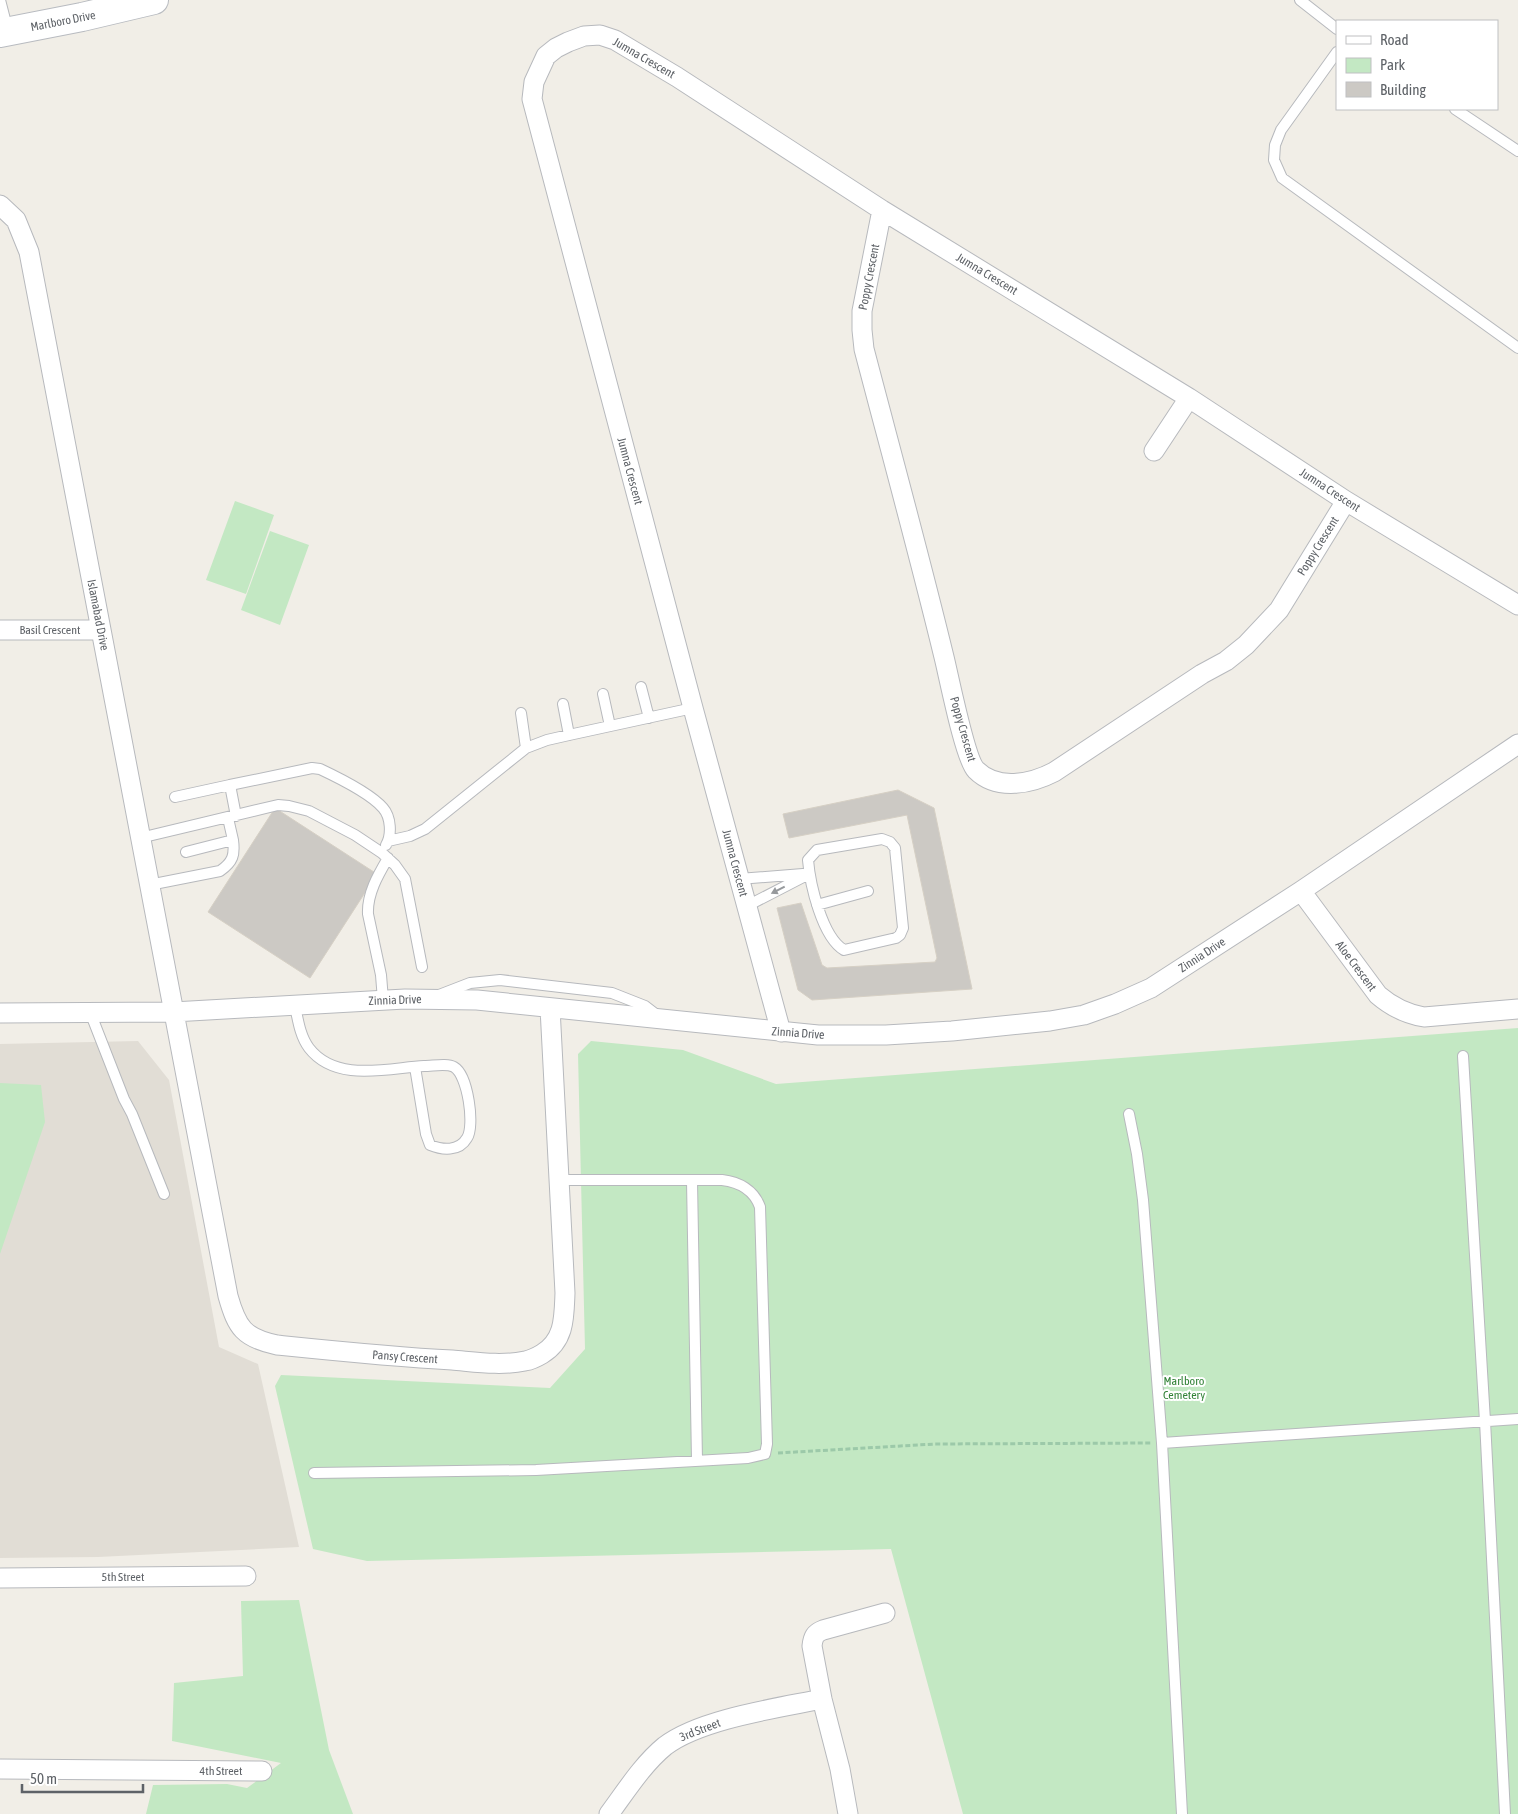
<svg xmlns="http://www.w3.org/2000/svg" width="1518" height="1814" viewBox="0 0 1518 1814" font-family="'Asap Condensed',sans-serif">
	<rect width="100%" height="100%" fill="#f1eee7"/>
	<!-- education -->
	<path fill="#e1ddd5" d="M138 1041 169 1080 219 1347 258 1364 299 1547 98 1557 0 1558V1044Z"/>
	<!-- green -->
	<path fill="#c3e8c3" d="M235 501 274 515 246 594 206 580Z
		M270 531 309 545 280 625 241 610Z
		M1518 1028V1814H963L891 1549 367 1561 313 1549 275 1386 281 1375 550 1388 585 1349 578 1054 591 1041 683 1050 776 1084Z
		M0 1083 41 1085 45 1122 0 1254Z
		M299 1600 329 1750 353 1814H146L153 1785 227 1784 247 1788 281 1763 172 1741 174 1683 243 1676 241 1601Z"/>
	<!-- building -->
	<path fill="#ccc9c4" stroke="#d6d0c5" d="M898 790 934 808 972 989 812 1000 798 990 777 908 801 903 822 965 827 968 935 962 937 958 907 815 789 838 783 814Z
		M275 808 377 874 310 978 208 912Z"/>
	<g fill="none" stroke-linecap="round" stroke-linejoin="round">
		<!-- lane casing -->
		<g stroke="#b7b9bd" stroke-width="12">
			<path id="lane" d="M0 0 8 31
				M1300 0 1337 29
				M1337 52 1281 130 1275 145 1274 160 1282 178 1518 348
				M1455 109 1518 151
				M641 687 649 718
				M603 694 610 726
				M563 704 569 735
				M521 713 526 748
				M230 785 312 768 320 769C337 777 371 794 383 808 391 817 392 835 386 845
				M175 797 230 785 236 816
				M140 838 278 805 289 806 309 811 355 835 382 853 395 865 405 879 422 967
				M882 839 890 842 895 848 903 928 900 935 896 938 844 950C822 937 810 884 808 860L817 850Z
				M388 841 410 836 425 829 526 748 547 740 569 735 693 708
				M186 852 233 840 228 818
				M739 879 803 874
				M149 885 220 871C233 862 235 855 233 840
				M817 905 868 891
				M747 906 809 874
				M439 995 470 983 500 980 612 993 645 1006 658 1016
				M383 1000 381 975 368 914C367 894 378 875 388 858
				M295 1006C298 1020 300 1036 309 1048 336 1083 388 1068 424 1066 433 1066 447 1063 454 1067 468 1075 475 1126 467 1138 459 1152 442 1150 430 1145L426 1134 415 1067
				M90 1012 124 1099 132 1114 164 1194
				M1463 1056 1485 1421 1505 1814
				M1129 1114 1137 1154 1143 1200 1162 1443 1518 1419
				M692 1181 697 1460
				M1162 1443 1182 1814
				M314 1473 536 1470 748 1458 765 1454 767 1444 760 1207C754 1190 739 1182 722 1180H559"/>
		</g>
		<!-- street casing -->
		<g stroke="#b7b9bd" stroke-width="21">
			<path id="street" d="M0 205 16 220 29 252 228 1296C237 1328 244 1338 277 1345 336 1351 394 1357 452 1360 476 1362 501 1366 525 1361 531 1360 537 1357 542 1354 565 1340 564 1317 565 1293L550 1008
				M882 210 862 311V330L864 349C891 452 919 554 944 657 949 677 965 759 976 770 997 791 1031 784 1054 772L1202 674 1226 661 1246 645 1279 610 1346 501
				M1154 451 1189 398
				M0 630H100
				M1301 891 1378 995C1392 1007 1406 1014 1424 1017L1518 1009
				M0 1013 173 1012 405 999 477 1000 818 1035H886L952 1031 1050 1021 1084 1015 1115 1004 1151 988 1301 891 1518 744
				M781 1032 693 708 532 99 534 82 546 56 556 48 568 42 584 36 600 35 615 40 677 77 882 210 1189 398 1346 501 1518 605
				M0 1578 246 1576
				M0 1769 262 1771
				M609 1814C626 1791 643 1764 665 1746 700 1719 778 1708 822 1699
				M848 1814 840 1769 822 1699 812 1646C813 1637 815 1633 823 1630L885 1613"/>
		</g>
		<!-- secondary casing -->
		<g stroke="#b8bbc0" stroke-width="30">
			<path id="secondary" d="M0 33 82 17 154 0"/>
		</g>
		<!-- path -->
		<path stroke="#9cc9a9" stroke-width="3" stroke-dasharray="5 2.5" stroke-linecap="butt" d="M778 1453 935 1444 1152 1443"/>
		<!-- lane -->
		<use href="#lane" stroke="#fff" stroke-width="10"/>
		<!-- street -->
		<use href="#street" stroke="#fff" stroke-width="19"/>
		<!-- secondary -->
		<use href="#secondary" stroke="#fff" stroke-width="28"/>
	</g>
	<!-- one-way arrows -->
	<defs><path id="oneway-solid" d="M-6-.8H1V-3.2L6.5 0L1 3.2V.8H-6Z" transform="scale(1.25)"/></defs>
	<use fill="#96999c" href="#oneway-solid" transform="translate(778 890) rotate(153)"/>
	<g text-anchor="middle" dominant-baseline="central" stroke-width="4" stroke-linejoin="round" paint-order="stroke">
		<!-- street labels -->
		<g font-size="12" fill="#5e6267" stroke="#fff">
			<text transform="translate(63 21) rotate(-11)">Marlboro Drive</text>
			<text transform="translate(644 58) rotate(30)">Jumna Crescent</text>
			<text transform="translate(987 274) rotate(31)">Jumna Crescent</text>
			<text transform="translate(869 277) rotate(-79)">Poppy Crescent</text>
			<text transform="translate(630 471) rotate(75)">Jumna Crescent</text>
			<text transform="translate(1330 490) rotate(33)">Jumna Crescent</text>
			<text transform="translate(1318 546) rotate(-58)">Poppy Crescent</text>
			<text transform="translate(98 615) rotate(79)">Islamabad Drive</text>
			<text x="50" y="630">Basil Crescent</text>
			<text transform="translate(963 729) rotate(74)">Poppy Crescent</text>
			<text transform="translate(735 863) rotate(75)">Jumna Crescent</text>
			<text transform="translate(1202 955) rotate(-33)">Zinnia Drive</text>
			<text transform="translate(1356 966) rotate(53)">Aloe Crescent</text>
			<text transform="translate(395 1000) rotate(-2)">Zinnia Drive</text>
			<text transform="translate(798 1033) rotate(4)">Zinnia Drive</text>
			<text transform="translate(405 1357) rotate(4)">Pansy Crescent</text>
			<text x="123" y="1577">5th Street</text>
			<text transform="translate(700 1730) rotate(-21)">3rd Street</text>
			<text x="221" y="1771">4th Street</text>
		</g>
		<!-- park labels -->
		<g font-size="12" fill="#328237" stroke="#fff">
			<text x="1184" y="1381">Marlboro<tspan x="1184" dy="14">Cemetery</tspan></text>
		</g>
	</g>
	<!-- legend -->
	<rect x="1336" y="20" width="162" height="90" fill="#ffffff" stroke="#bfc0c2"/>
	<rect x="1346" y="36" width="25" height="8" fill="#ffffff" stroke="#bfc0c2"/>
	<text x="1380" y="45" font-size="15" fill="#5e6267">Road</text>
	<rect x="1346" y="58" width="25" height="15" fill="#c3e8c3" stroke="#bfc0c2"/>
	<text x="1380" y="70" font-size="15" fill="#5e6267">Park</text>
	<rect x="1346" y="82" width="25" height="15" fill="#ccc9c4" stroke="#bfc0c2"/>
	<text x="1380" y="95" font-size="15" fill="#5e6267">Building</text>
	<!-- scale -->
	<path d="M22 1784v8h121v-8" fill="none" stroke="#5e6267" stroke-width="2.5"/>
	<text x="30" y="1784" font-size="15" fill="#5e6267" stroke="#ffffff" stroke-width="4" paint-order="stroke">50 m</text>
</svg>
